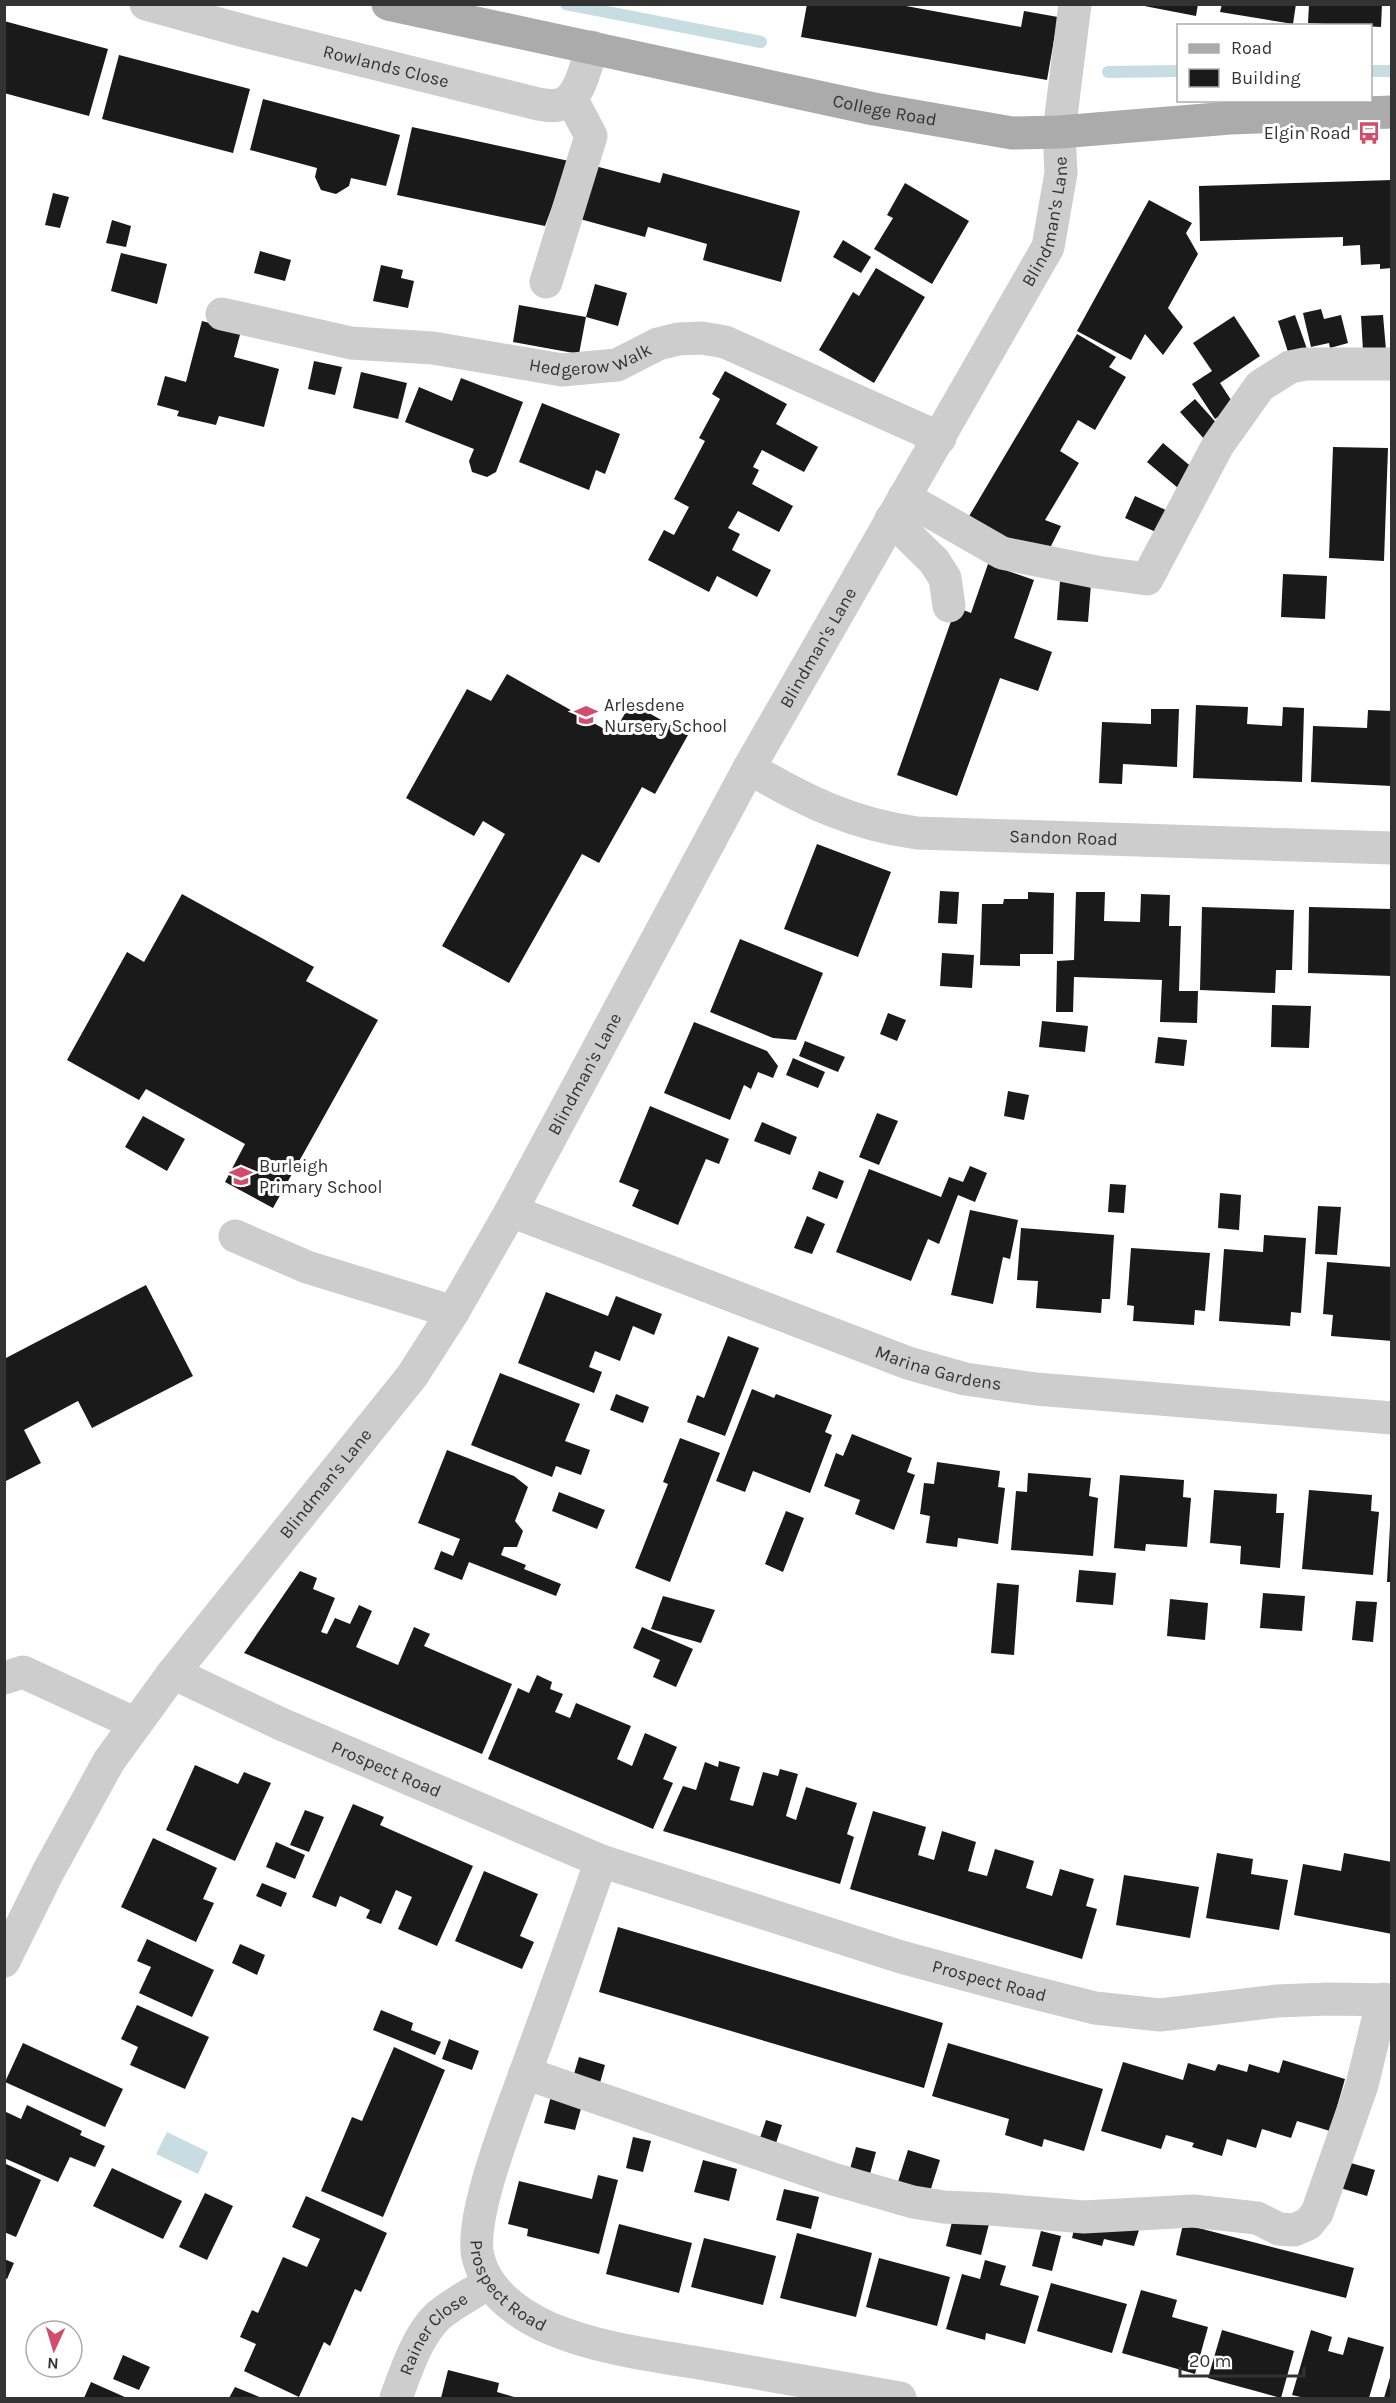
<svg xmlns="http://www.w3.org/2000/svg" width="1396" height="2403" viewBox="0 0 1396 2403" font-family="Karla,sans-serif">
	<rect width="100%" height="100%" fill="#fff"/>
	<!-- water -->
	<path fill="#c7dde2" d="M167 2132 208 2152 198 2174 156 2154Z"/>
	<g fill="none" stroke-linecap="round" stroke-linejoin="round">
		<!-- stream -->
		<path stroke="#c7dde2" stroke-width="12" d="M566 4 761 42
			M1370 71H1392
			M1108 72 1178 71"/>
	</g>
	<!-- building -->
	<path fill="#1a1a1a" d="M807 4H895L1021 27 1024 11 1058 17 1047 80 801 37Z
		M1134 4H1198L1196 16Z
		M1222 4H1296L1293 24 1220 12Z
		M1309 4H1382L1381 27 1308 23Z
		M4 21 108 49 89 116 4 93Z
		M119 55 250 89 233 153 102 119Z
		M263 99 400 135 386 186 351 178 349 186 336 194 321 190 315 177 317 168 250 150Z
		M412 127 569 161 545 226 397 195Z
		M595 166 660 183 663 173 800 211 781 282 703 260 707 244 648 227 645 237 580 219Z
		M1392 180V268L1380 269V264L1361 265 1360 245 1343 246V237L1200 241 1199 186Z
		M905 183 969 221 932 284 874 249 893 218 887 215Z
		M53 193 69 197 60 228 45 225Z
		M1149 200 1192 223 1186 233 1198 254 1168 308 1183 327 1163 355 1145 334 1131 360 1077 331Z
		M112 220 131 226 126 247 106 243Z
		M843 240 871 257 861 273 833 257Z
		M260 251 291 260 285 281 254 273Z
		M121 253 167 264 157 304 111 291Z
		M381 265 403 270 401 278 414 281 408 308 373 301Z
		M876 268 925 297 874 383 819 350 853 292 859 296Z
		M595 284 627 293 618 326 586 317Z
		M519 305 586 317 579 354 513 342Z
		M1321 309 1324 319 1341 315 1348 343 1330 348 1329 343 1311 347 1303 313Z
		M1295 315 1307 349 1289 355 1278 321Z
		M1383 315 1386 350 1363 351 1361 316Z
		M1234 316 1260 356 1220 383 1235 406 1215 419 1192 384 1212 371 1193 343Z
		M202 321 241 331 234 357 279 369 264 427 219 416 216 425 177 416 179 411 157 405 165 376 186 382Z
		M1077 334 1116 357 1109 367 1126 377 1095 430 1078 420 1060 451 1079 463 1045 520 1061 526 1048 552 965 523Z
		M314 361 342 367 335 395 308 389Z
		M725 371 787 404 776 424 818 447 804 472 762 450 753 467 759 470 752 484 793 506 779 532 738 511 728 528 740 534 732 550 771 570 757 597 717 576 709 592 648 560 664 530 674 535 689 507 674 499 705 441 699 438 720 399 712 394Z
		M361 372 407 383 398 419 353 408Z
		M461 378 523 402 496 472 487 477 472 472 469 461 474 449 405 422 419 387 452 401Z
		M1195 399 1221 428 1206 441 1180 412Z
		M542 403 620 434 605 474 596 470 589 490 519 462Z
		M1163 443 1194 469 1178 488 1147 462Z
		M1333 447 1388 448 1384 561 1329 558Z
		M1135 496 1168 511 1158 533 1125 518Z
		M988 564 1034 580 1014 638 1052 652 1038 691 1000 678 957 796 897 775 956 607 971 613Z
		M1283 574 1327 576 1325 619 1281 617Z
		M1060 581 1091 584 1088 622 1057 620Z
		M507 674 613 734 631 703 688 735 655 794 642 787 599 863 582 854 509 983 442 946 505 834 483 821 474 836 406 798 467 689 491 701Z
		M1196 705 1248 707 1247 724 1282 726 1283 707 1304 708 1302 782 1193 778Z
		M1151 709H1179L1177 767 1123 764 1122 784 1099 783 1102 722 1151 724Z
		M1368 710 1392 711V786L1311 782 1313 726 1367 728Z
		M817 844 891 872 858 957 784 929Z
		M940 891 959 892 957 924 938 923Z
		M1028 892 1054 893 1053 954H1020V966L980 965 982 904H1003L1004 899H1028Z
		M1076 892H1105L1104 921 1140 922 1141 894 1170 895 1169 926H1181L1179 991H1198L1197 1023 1160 1022 1162 980 1074 977 1073 1012H1056L1057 961 1074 960Z
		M182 894 314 967 306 981 378 1020 273 1208 225 1182 245 1144 146 1089 139 1100 67 1060 127 952 144 962Z
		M1202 907 1294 910 1292 970H1276L1275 993 1200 990Z
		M1309 907 1392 909V976L1308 973Z
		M740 939 823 973 796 1040 773 1038 710 1012Z
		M942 953 974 955 972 988 940 986Z
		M1272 1005 1311 1006 1309 1048 1271 1047Z
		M888 1013 906 1020 897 1041 880 1034Z
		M1042 1021 1088 1026 1085 1052 1039 1047Z
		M694 1022 767 1051 778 1066 773 1078 758 1072 751 1089 744 1085 730 1120 664 1093Z
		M1158 1037 1187 1040 1184 1066 1155 1063Z
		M805 1041 845 1057 838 1072 799 1056Z
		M793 1058 825 1072 818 1088 786 1075Z
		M1008 1091 1029 1095 1024 1120 1004 1116Z
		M650 1106 729 1139 719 1164 706 1159 678 1225 632 1206 639 1190 619 1182Z
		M877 1113 898 1121 879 1165 859 1157Z
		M143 1116 185 1139 167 1171 125 1147Z
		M762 1122 797 1137 790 1155 754 1141Z
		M970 1166 987 1173 975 1202 958 1195 939 1244 928 1239 911 1281 836 1252 869 1169 941 1197 949 1177 963 1182Z
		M819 1171 844 1181 837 1199 812 1189Z
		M1110 1184 1126 1185 1124 1213 1108 1212Z
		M1220 1193 1241 1195 1239 1230 1218 1228Z
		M1318 1206 1341 1207 1337 1255 1315 1254Z
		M970 1210 1018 1220 1010 1259 1003 1257 993 1304 951 1295Z
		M807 1216 825 1224 812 1254 794 1248Z
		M1021 1228 1114 1235 1110 1299H1102L1101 1313 1036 1308 1038 1281 1017 1280Z
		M1264 1235 1306 1238 1301 1313 1291 1312 1290 1326 1219 1321 1224 1249 1263 1252Z
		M1131 1248 1210 1253 1205 1311 1195 1310 1194 1325 1133 1321 1134 1306 1127 1305Z
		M1327 1262 1392 1267V1341L1331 1336 1333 1315 1323 1314Z
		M146 1285 193 1376 92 1428 78 1401 24 1430 41 1463 4 1482V1359Z
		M546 1292 608 1316 616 1296 662 1314 654 1335 633 1326 620 1361 595 1351 589 1367 602 1372 594 1393 518 1363Z
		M728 1336 759 1348 725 1436 687 1422 697 1395 704 1398Z
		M500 1373 580 1404 565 1441 590 1450 581 1475 556 1466 552 1477 471 1445Z
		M752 1389 774 1398 776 1394 832 1415 825 1432 832 1435 810 1493 753 1471 745 1492 716 1481Z
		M616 1394 649 1407 643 1423 610 1410Z
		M852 1434 912 1458 907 1472 915 1475 894 1530 855 1514 860 1500 824 1486 836 1453 843 1456Z
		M680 1438 720 1453 670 1582 635 1568 668 1484 663 1482Z
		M447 1450 514 1476 528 1487 515 1521 523 1531 517 1547H504L501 1555 526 1565 524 1569 561 1584 556 1596 469 1562 462 1580 434 1569 441 1551 453 1556 460 1539 418 1523Z
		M937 1462 1000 1471 998 1487 1005 1488 998 1544 958 1538 957 1547 926 1543 930 1516 920 1514 924 1483 934 1484Z
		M1028 1473 1091 1478 1089 1496 1098 1498 1093 1556 1011 1550 1016 1491 1027 1492Z
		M1120 1475 1184 1480 1183 1497 1191 1498 1187 1547 1146 1544 1145 1551 1114 1548Z
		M1214 1490 1277 1494 1276 1513H1284L1280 1568 1240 1564 1241 1546 1210 1543Z
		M1309 1490 1372 1495 1371 1511 1379 1512 1373 1575 1302 1569Z
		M559 1492 605 1510 597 1529 552 1511Z
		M786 1511 804 1518 783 1572 765 1564Z
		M1390 1525H1392V1582H1387Z
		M1079 1570 1116 1573 1113 1605 1076 1602Z
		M300 1571 317 1578 313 1589 335 1598 321 1632 327 1634 335 1618 350 1624 359 1605 372 1611 356 1647 398 1665 414 1627 430 1634 424 1646 512 1684 482 1754 244 1653Z
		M997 1583 1019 1585 1014 1655 991 1653Z
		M1263 1593 1305 1596 1302 1631 1260 1628Z
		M663 1596 715 1610 701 1643 651 1629Z
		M1170 1599 1208 1603 1205 1640 1167 1636Z
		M1356 1601 1377 1602 1373 1642 1352 1640Z
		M642 1627 693 1649 676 1687 653 1677 660 1660 633 1648Z
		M537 1675 552 1682 550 1689 563 1694 555 1712 570 1718 576 1703 631 1726 617 1759 632 1766 645 1733 677 1747 663 1779 673 1783 653 1829 488 1759 518 1688 529 1693Z
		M719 1761 740 1767 730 1800 753 1806 763 1772 778 1776 780 1769 798 1774 786 1816 796 1820 806 1787 857 1803 847 1834 854 1837 840 1884 663 1831 683 1786 696 1790 705 1762 718 1767Z
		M195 1765 238 1784 244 1772 271 1783 235 1861 166 1830Z
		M353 1804 384 1817 380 1825 473 1866 437 1946 398 1929 412 1897 396 1890 381 1924 366 1918 370 1910 340 1896 336 1907 312 1897Z
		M305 1810 324 1817 309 1852 290 1845Z
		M873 1811 926 1827 918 1855 934 1860 942 1831 976 1842 968 1871 987 1876 995 1849 1034 1861 1026 1888 1052 1896 1060 1869 1094 1879 1086 1906 1097 1909 1082 1959 850 1889Z
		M153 1838 217 1868 203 1899 214 1903 196 1942 121 1907Z
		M276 1842 305 1855 295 1879 266 1867Z
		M1217 1853 1253 1859 1251 1874 1288 1880 1279 1930 1206 1918Z
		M1344 1853 1392 1862V1934L1294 1915 1303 1864 1341 1871Z
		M484 1871 538 1894 520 1936 534 1942 522 1969 455 1941Z
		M1124 1875 1199 1887 1190 1938 1116 1925Z
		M262 1883 287 1893 281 1907 256 1896Z
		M618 1927 943 2023 924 2088 599 1992Z
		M147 1939 214 1970 192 2017 139 1993 151 1967 137 1961Z
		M240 1944 265 1955 257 1975 232 1963Z
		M137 2005 209 2037 185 2089 130 2065 138 2047 121 2039Z
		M381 2010 413 2023 411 2030 441 2042 435 2055 373 2030Z
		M449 2039 479 2051 472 2070 442 2059Z
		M23 2043 123 2089 105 2127 5 2082Z
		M948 2043 1103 2089 1084 2151 1044 2139 1042 2147 1005 2135 1009 2119 932 2096Z
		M394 2047 445 2070 383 2217 321 2191 352 2117 362 2121Z
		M579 2057 605 2065 600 2083 574 2074Z
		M1283 2060 1345 2079 1330 2131 1297 2121 1291 2138 1262 2129 1256 2148 1227 2139 1222 2156 1192 2147 1194 2143 1166 2135 1161 2149 1101 2131 1123 2062 1183 2080 1188 2063 1215 2071 1218 2064 1247 2072 1249 2064 1279 2073Z
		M551 2096 582 2105 575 2130 544 2123Z
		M27 2105 82 2131 80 2135 105 2146 95 2167 70 2157 58 2182 4 2158V2111L21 2119Z
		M766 2120 782 2125 776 2143 760 2138Z
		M633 2137 651 2141 643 2172 626 2168Z
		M856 2147 876 2152 870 2174 850 2169Z
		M908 2150 940 2160 929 2195 897 2185Z
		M703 2160 737 2169 729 2201 694 2192Z
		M1344 2161 1375 2170 1367 2196 1337 2187Z
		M4 2163 41 2180 16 2237 4 2232Z
		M112 2168 182 2201 163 2239 93 2206Z
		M598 2175 618 2180 599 2254 527 2236 528 2229 508 2224 519 2181 592 2199Z
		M784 2189 819 2197 811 2229 776 2220Z
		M205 2193 233 2206 207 2260 179 2247Z
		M306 2196 387 2233 361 2292 355 2289 330 2346 324 2342 299 2397 244 2371 256 2344 240 2337 252 2310 258 2313 283 2257 307 2267 320 2239 292 2227Z
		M954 2214 989 2224 981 2255 946 2246Z
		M1076 2221 1139 2230 1134 2246 1104 2239 1102 2246 1072 2238Z
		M619 2224 692 2243 679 2293 606 2274Z
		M1183 2224 1354 2268 1346 2298 1176 2255Z
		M1041 2231 1061 2236 1052 2271 1032 2266Z
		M797 2233 872 2253 856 2317 780 2298Z
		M704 2238 776 2256 763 2305 691 2287Z
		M879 2258 950 2277 937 2326 866 2307Z
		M4 2259 14 2263 7 2279 4 2278Z
		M985 2260 1006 2266 1000 2285 1039 2296 1025 2344 986 2333 985 2340 946 2329 962 2274 980 2279Z
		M1051 2283 1127 2304 1112 2353 1037 2331Z
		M1141 2290 1177 2300 1172 2317 1208 2327 1195 2374 1122 2353Z
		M1222 2330 1294 2351 1281 2398 1208 2378Z
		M1311 2330 1332 2337 1328 2351 1343 2355 1348 2337 1384 2347 1369 2398H1305L1292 2395Z
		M123 2355 150 2367 139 2390 113 2379Z
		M448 2370 499 2383 497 2392 518 2398H441Z
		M1391 2374 1392 2398H1384Z
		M91 2382 127 2398H84Z
		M235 2387 262 2398H229Z"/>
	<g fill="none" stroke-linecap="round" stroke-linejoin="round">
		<!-- minor -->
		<g stroke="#cdcdcd" stroke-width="33">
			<path id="s1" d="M146 4 248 32 538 104C545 105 554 107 561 104 581 98 586 64 592 47"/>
			<path d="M546 282 591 136 571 98"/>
			<path id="s2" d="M222 314 351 343 433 348 562 370 617 365 658 344 678 339 702 338 725 342 940 438"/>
			<path d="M904 497 1002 553 1096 572 1147 579 1218 445 1260 386 1290 367 1305 364H1392"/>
			<path d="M891 519 934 561 945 578 949 606"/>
			<path id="s3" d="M749 768C805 801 852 824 917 833L1392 848"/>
			<path id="s4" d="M511 1211 908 1363 965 1379 1036 1389 1392 1418"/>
			<path d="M235 1236 307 1267 453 1312"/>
			<path id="s5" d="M173 1673 281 1724 601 1861 901 1957 1027 1991 1095 2008 1160 2015 1277 2001 1328 1999 1392 2000"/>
			<path d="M4 1678 23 1672 136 1724"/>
			<path id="s6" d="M601 1861C578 1926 555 1992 531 2057 516 2101 468 2215 478 2257 487 2292 518 2314 549 2328 596 2348 649 2355 699 2363 766 2375 833 2386 900 2398"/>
			<path id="s7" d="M4 1961 48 1872 109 1761 173 1673 412 1376 453 1312 511 1211 749 768 1048 247 1061 173 1059 132 1075 4"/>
			<path d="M525 2073 833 2179 913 2202 944 2207 990 2209 1084 2217 1193 2211 1257 2218 1279 2229 1294 2230 1308 2224 1317 2213 1362 2085 1383 1999"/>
			<path id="s8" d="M396 2398C406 2371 417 2336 438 2316 453 2303 472 2294 488 2283"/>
		</g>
		<!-- major -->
		<path stroke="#ababab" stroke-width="33" id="s9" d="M388 4 874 109 1012 133 1059 132 1230 118 1392 112"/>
	</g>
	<!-- icons -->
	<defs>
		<g id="bus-bare" transform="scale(1.8)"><path d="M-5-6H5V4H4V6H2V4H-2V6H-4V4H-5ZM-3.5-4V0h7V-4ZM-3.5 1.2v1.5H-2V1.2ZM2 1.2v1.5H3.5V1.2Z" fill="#d24c6d" stroke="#fff" stroke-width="2.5" paint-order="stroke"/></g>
		<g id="school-bare" transform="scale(1.8)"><path d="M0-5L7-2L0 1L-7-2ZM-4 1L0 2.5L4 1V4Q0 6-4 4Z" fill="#d24c6d" stroke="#fff" stroke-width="2.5" paint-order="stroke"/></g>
	</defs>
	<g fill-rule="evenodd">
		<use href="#bus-bare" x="1369" y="133"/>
		<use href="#school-bare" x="586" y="715"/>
		<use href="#school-bare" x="241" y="1176"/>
	</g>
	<g text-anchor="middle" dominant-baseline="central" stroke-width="6" stroke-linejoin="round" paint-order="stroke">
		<!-- street labels -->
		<g font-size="18" fill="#333" stroke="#fff">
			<text stroke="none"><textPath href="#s1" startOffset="248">Rowlands Close</textPath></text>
			<text stroke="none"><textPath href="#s9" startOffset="508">College Road</textPath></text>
			<text stroke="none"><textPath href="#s7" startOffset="2036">Blindman's Lane</textPath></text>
			<text stroke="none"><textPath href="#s2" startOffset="375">Hedgerow Walk</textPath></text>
			<text stroke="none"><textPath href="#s7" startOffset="1550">Blindman's Lane</textPath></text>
			<text stroke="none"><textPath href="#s3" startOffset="328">Sandon Road</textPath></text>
			<text stroke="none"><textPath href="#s7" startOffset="1064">Blindman's Lane</textPath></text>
			<text stroke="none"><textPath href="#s4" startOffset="456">Marina Gardens</textPath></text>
			<text stroke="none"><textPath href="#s7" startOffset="578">Blindman's Lane</textPath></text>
			<text stroke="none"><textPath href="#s5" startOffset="234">Prospect Road</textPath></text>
			<text stroke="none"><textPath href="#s5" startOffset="874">Prospect Road</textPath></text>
			<text stroke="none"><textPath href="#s6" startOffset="458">Prospect Road</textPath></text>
			<text stroke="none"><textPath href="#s8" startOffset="76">Rainer Close</textPath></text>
		</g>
		<!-- poi labels -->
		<g font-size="18" fill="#333" stroke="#fff" text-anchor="start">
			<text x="1351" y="133" text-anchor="end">Elgin Road</text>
			<text x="604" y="705">Arlesdene<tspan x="604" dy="21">Nursery School</tspan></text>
			<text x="259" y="1166">Burleigh<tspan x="259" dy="21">Primary School</tspan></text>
		</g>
	</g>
	<!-- border -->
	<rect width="1396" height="2403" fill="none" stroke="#333333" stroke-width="12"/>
	<!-- legend -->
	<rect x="1177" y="24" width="195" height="78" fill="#ffffff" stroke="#adadad" stroke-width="1.5"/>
	<rect x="1189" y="44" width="30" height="9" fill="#ababab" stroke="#adadad" stroke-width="1.5"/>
	<text x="1231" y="54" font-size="18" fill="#333333">Road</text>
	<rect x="1189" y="69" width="30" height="18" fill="#1a1a1a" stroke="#adadad" stroke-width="1.5"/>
	<text x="1231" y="84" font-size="18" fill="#333333">Building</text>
	<!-- north arrow -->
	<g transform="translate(54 2349) rotate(184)"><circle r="28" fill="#ffffff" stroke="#adadad" stroke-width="1.5"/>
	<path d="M0-4.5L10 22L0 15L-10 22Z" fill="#d24c6d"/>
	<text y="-9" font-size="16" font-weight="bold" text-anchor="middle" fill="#333333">N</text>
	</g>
	<!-- scale -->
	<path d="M1180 2367v9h124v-9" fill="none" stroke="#333333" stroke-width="3"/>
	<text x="1189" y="2367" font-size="18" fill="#333333" stroke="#ffffff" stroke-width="4.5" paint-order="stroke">20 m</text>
</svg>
